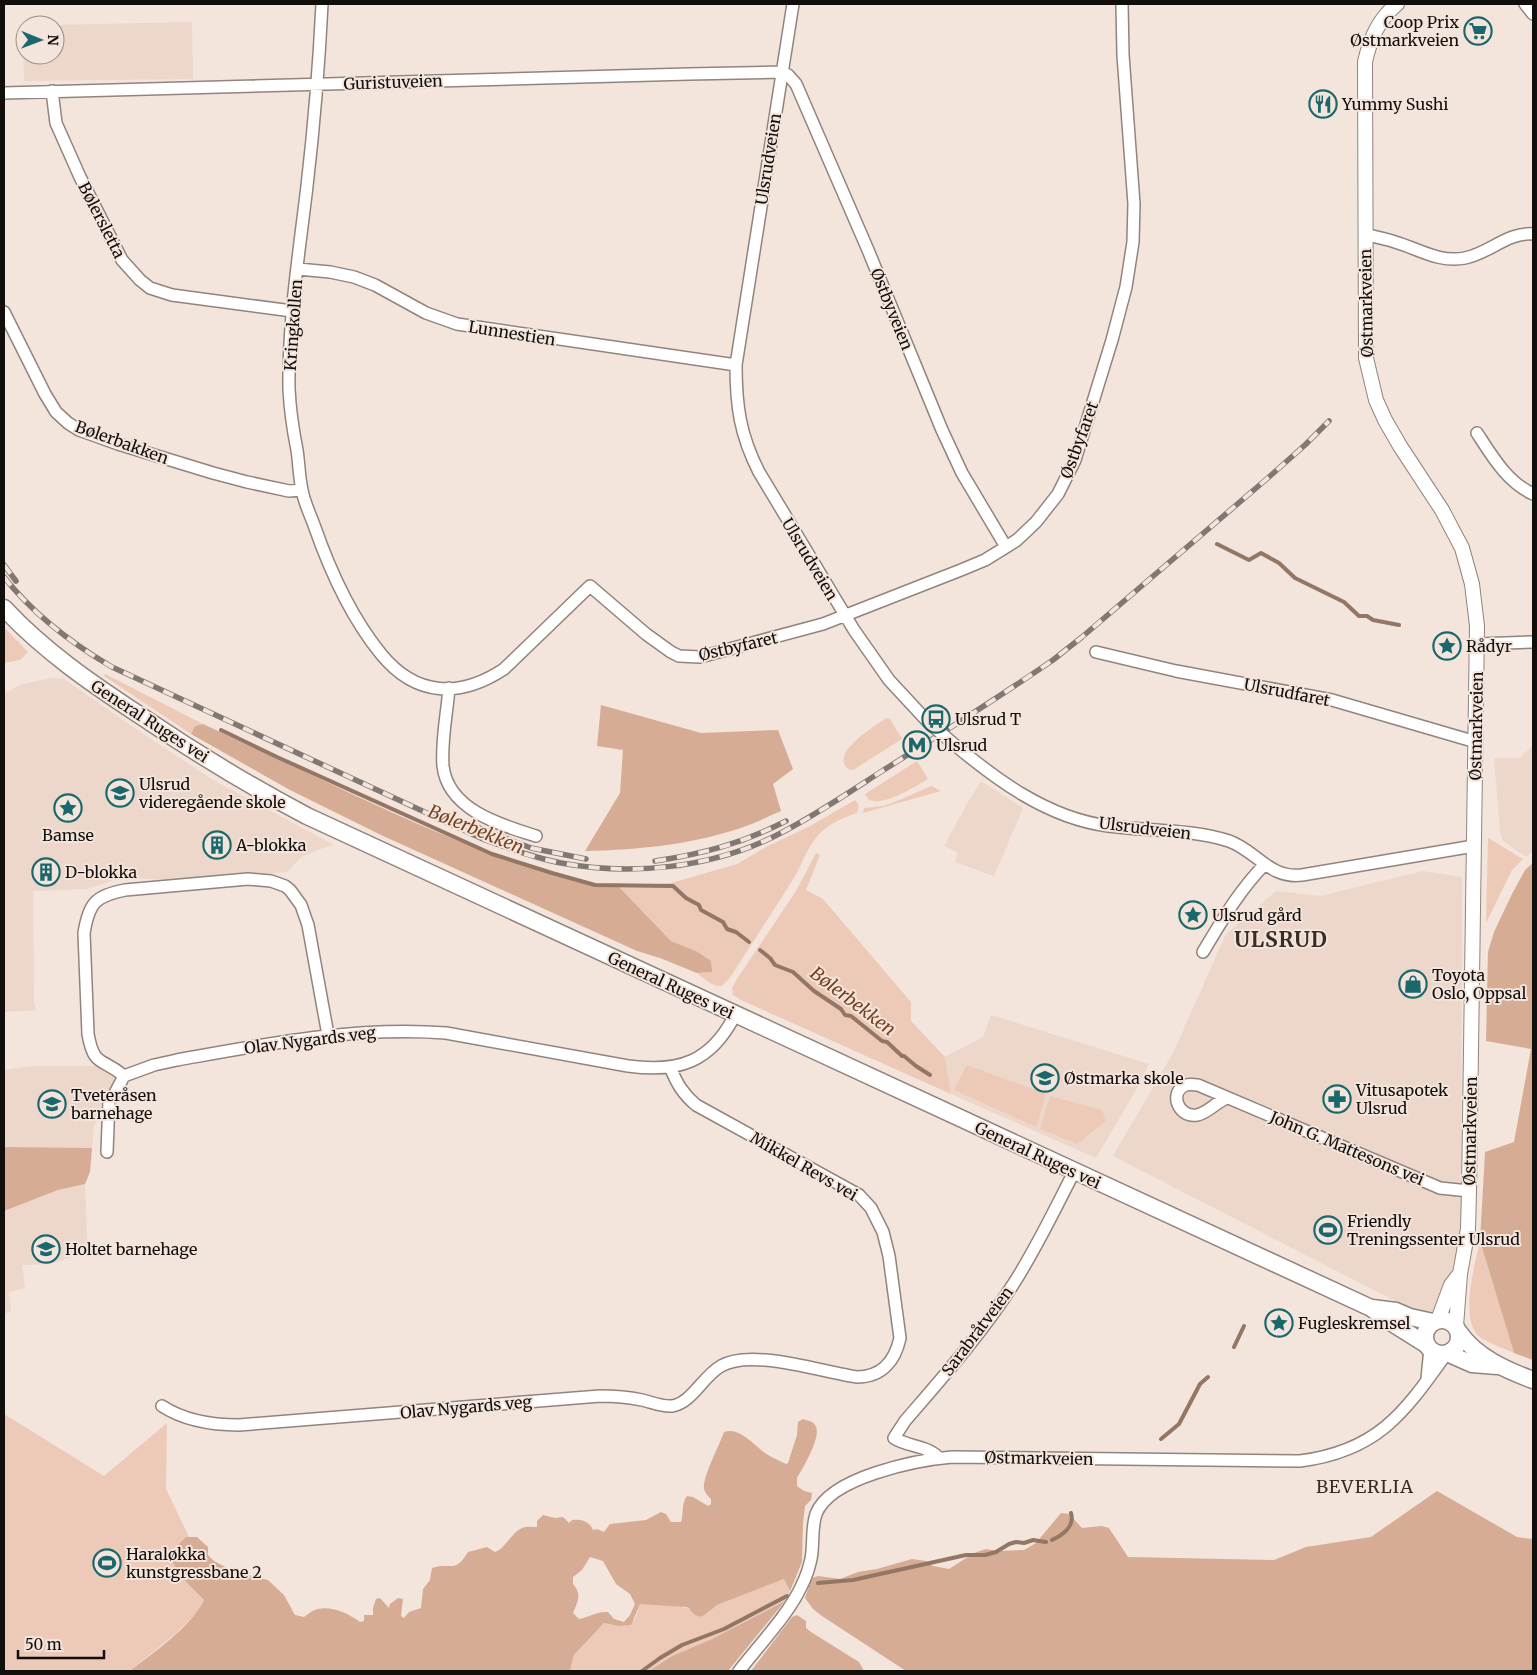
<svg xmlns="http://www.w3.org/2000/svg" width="1537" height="1675" viewBox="0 0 1537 1675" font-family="Merriweather,serif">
	<rect width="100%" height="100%" fill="#f3e4dc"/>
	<!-- built -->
	<path fill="#edd7cb" d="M192 22 193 79 24 81 23 47 25 45V55H55V25H52Z
		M51 678 64 679 130 725 213 780 334 845 323 848 301 857 287 872 183 880 120 878 87 889 33 891 34 1002 36 1010 4 1012V694L20 685Z
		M1533 745V851L1526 857 1503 841 1500 832 1494 758H1520Z
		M981 781 1023 808 994 876 955 862 958 853 944 846 968 802Z
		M1423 871 1462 877 1461 1233 1440 1324 1113 1156 1173 1053 1226 934 1276 891 1320 896Z
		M991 1015 1149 1064 1135 1092 1096 1158 951 1094 945 1057 983 1037Z
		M33 1066H109L124 1075 103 1098 94 1127 92 1148 4 1147V1070Z
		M85 1184 88 1255 70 1257 51 1264 22 1265 25 1288 9 1292 11 1312 4 1313V1207L36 1199 58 1190Z"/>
	<!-- green -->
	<path fill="#edcab7" d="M4 627 28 652 20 660 4 663Z
		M105 674 203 724 195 726 191 734 104 676Z
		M886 718 890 719 902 739 853 770 848 769C830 752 873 728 886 718Z
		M917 761 928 779C914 787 885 806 869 800L865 794Z
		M931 786 941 791 863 813 864 808 883 806 902 799Z
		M855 800 859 805 857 813C841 818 826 825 815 839 807 849 802 864 795 876 774 910 751 945 729 979L722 986C712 987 705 979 697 973L712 972 696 951 671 941 619 887 671 883 737 864 766 847 810 826Z
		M1488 838 1523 859 1512 870 1486 923Z
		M816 853 820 855 806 890 823 899 911 1002V1021L945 1057 951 1094 741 1000 733 995 732 988 737 979 796 891Z
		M967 1065 1046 1094 1036 1127 954 1090Z
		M1050 1096 1102 1110 1106 1121 1077 1144 1040 1129Z
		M1480 1241 1514 1353C1503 1348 1491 1344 1481 1338 1458 1322 1475 1264 1480 1241Z
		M4 1414 104 1476 167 1423 166 1489 189 1537 204 1600 200 1610 175 1634 130 1671H4Z
		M784 1579 790 1591 785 1601 712 1639 672 1656 649 1671H570L574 1655 604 1623 618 1626 635 1619 640 1604C664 1604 685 1606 708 1614L711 1609 717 1605Z"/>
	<!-- forest -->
	<path fill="#d6ac95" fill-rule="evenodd" d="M601 705 701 733 778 730 793 769 773 784 781 811C771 815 760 821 749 825 698 844 640 850 585 851L620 793 623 750 597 746Z
		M203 724C289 763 372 806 459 841 510 862 564 883 619 887L671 941 696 951 711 961 712 972 697 973 660 958 637 951 381 835 290 790 191 734 195 726Z
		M1533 863V1360L1514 1353 1480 1241 1485 1152 1514 1142 1531 1049 1486 1041 1488 952 1494 932 1512 894 1525 870Z
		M4 1147 92 1148 90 1172 85 1184 58 1190 4 1211Z
		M803 1419C808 1421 814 1421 816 1427 821 1437 803 1468 797 1478V1486L804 1491 812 1493 811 1500 805 1506 803 1523 802 1562 790 1591 784 1579 717 1605C707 1612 700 1625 689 1608L686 1607 640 1604 631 1625 618 1626 604 1623 574 1655 570 1671H130C153 1653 192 1626 204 1600 189 1583 176 1577 170 1553L186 1537H197L208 1547V1555L214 1561 235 1572 268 1580 284 1595 295 1615 304 1617C308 1614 313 1610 318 1609 333 1606 349 1614 360 1622L364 1621V1615H373V1608L376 1599 380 1598 389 1608 390 1604 398 1598 403 1599 401 1616 404 1618 409 1612 421 1608 423 1589 430 1580 432 1568C451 1562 455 1574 468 1552L487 1547 495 1552C506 1548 510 1534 522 1528 526 1526 532 1527 537 1527V1521L543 1515 555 1518 563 1517 569 1523 572 1520C582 1519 590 1522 593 1530L597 1529 604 1532 610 1524 646 1520 661 1512 666 1514 671 1522H681C684 1513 681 1504 687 1496L693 1497 708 1506 711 1504V1499C708 1496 705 1493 704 1489 702 1478 720 1444 724 1432 740 1426 755 1447 768 1455 773 1458 780 1461 786 1464L788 1463 797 1435 798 1422ZM590 1557 603 1561 616 1584 630 1594 635 1604 630 1615 624 1622 614 1619 608 1612C598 1611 589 1617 579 1619L573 1613C578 1601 582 1594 573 1584V1577L582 1570Z
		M1437 1491 1517 1537 1533 1539V1671H906L822 1616 813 1609 805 1598 812 1578 818 1576 840 1579 858 1572 877 1569 912 1559 926 1561 933 1566 949 1569 974 1553 986 1549 998 1551 1024 1550 1036 1543 1061 1513 1069 1514 1082 1528 1102 1526 1109 1528 1128 1557 1274 1560 1306 1547 1371 1537Z
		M785 1601 728 1671H649L672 1656 712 1639Z
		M797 1615 806 1621V1628L811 1632 859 1662 864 1671H751L792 1617Z"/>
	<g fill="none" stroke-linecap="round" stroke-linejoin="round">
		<!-- stream -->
		<path stroke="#947665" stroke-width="4" d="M1217 544 1249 560 1261 553 1279 563 1295 578 1344 602 1359 616H1367L1373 620 1399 625
			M221 730 277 757 492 854 552 873 595 885 673 886 686 898 699 905 701 910 723 922 727 929 736 932 749 942
			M760 950 770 958 775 965 793 972 814 991 841 1009 845 1015 851 1016 882 1041 887 1042 902 1056H904L916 1066 930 1075
			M1234 1347 1244 1326
			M1161 1439 1179 1424 1200 1384 1208 1377
			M1052 1540C1063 1535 1075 1526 1071 1513
			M818 1583 853 1580 966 1555H985L996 1552 1009 1544 1016 1542 1024 1543 1033 1540 1046 1542
			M642 1671 660 1658 682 1645 724 1629 787 1596"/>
		<!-- minor casing -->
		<g stroke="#91847d" stroke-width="14">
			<path id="minor" d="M322 4C319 65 314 126 307 186 299 254 288 321 289 389 290 410 293 430 297 450 299 463 299 477 302 490 304 502 310 514 314 525 330 571 350 616 381 654 416 697 460 698 504 669L590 586 646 634 671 652 679 656 700 657 823 624 961 570 985 560 1006 547 1017 540 1036 522 1058 494 1075 460 1112 340 1126 287 1133 242 1134 204 1123 55 1122 4
				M793 4 736 365C736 406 740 435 759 472L854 630 889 680 928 722
				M1525 4 1533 14
				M52 91 56 123 80 177 122 260 140 280 150 288 172 295 292 311
				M4 93 689 74 782 72 788 75 796 84 868 250 942 430 962 473 1006 547
				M1365 234C1375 237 1386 239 1395 242 1419 249 1439 263 1465 258 1490 253 1507 232 1533 234
				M298 269 330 272 354 277 375 285 426 313 457 324 736 365
				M4 312 45 394 56 412 68 423 79 430 118 444 213 473 247 482 289 491 302 490
				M1477 433C1492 456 1507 482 1533 494
				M1478 644 1533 642
				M1096 652 1176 671 1332 700 1476 742
				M449 688C447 714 441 740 443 766 448 810 501 825 536 836
				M949 740C995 779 1047 818 1108 826 1146 831 1193 829 1229 841 1257 851 1269 879 1302 875L1474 846
				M1203 952C1223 919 1238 892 1265 864
				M124 1076C102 1057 94 1068 88 1034L84 933C89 902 96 896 125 890L248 879 271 881 285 886 290 890 301 905 308 925 328 1035
				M1227 1098C1216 1102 1208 1113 1197 1115 1177 1118 1169 1091 1186 1085 1190 1084 1195 1085 1198 1085L1440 1188 1469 1191
				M107 1152 109 1100 114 1095 124 1076 154 1065 177 1060C266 1044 355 1026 446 1033L628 1066C679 1073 711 1062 735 1015
				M1427 1379 1430 1348
				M162 1406C185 1421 212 1425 239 1425L600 1396C614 1396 628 1397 642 1400 651 1402 662 1407 672 1406 692 1403 703 1376 721 1366 751 1348 822 1372 857 1377 882 1377 895 1361 900 1338L889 1256 883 1232 871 1208 859 1195 696 1105C683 1094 677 1084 670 1067
				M939 1458C927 1445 908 1447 894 1438L905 1421C943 1377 983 1332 1014 1283 1037 1247 1055 1209 1074 1172
				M739 1671C759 1645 789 1614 802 1585 806 1577 809 1568 811 1559 814 1544 811 1529 816 1514 830 1477 917 1460 952 1457L1300 1461C1378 1451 1404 1413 1447 1353"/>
		</g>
		<!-- tertiary casing -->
		<g stroke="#91847d" stroke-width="16">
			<path id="tertiary" d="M1397 4C1378 20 1370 39 1365 62L1366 358 1376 400 1385 420 1400 446 1442 510 1462 548 1472 584 1477 626 1469 1191 1468 1229 1460 1274 1456 1326
				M1438 1320 1451 1285 1458 1276"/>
		</g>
		<!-- secondary casing -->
		<g stroke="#91847d" stroke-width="19">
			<path id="secondary" d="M4 608C44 651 92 684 141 716 194 752 250 786 307 816L1371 1308 1392 1323 1427 1345
				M1372 1308 1396 1311 1410 1317 1433 1322
				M1425 1337a17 17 0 1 1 34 0a17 17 0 1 1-34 0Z
				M1459 1332C1476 1357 1506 1370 1533 1380
				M1447 1353 1472 1364 1497 1366"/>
		</g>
		<!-- minor -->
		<use href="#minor" stroke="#fff" stroke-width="11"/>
		<!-- tertiary -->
		<use href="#tertiary" stroke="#fff" stroke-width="14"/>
		<!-- secondary -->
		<use href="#secondary" stroke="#fff" stroke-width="16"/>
		<!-- rail casing -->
		<g stroke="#827873" stroke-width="5.5">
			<path id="rail" d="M4 565 16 581
				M4 577C33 614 71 643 112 667L485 840C510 849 535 858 561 863 632 876 710 868 775 836 811 818 845 795 879 773 928 742 977 711 1025 679L1053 660 1082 637 1269 477 1305 445 1329 421
				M469 824 531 848 586 859
				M655 861C703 854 743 843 786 821"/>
		</g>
		<!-- rail -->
		<use href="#rail" stroke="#f3e4dc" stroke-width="4" stroke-dasharray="11" stroke-linecap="butt"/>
		<!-- minor-bridge casing -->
		<g stroke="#91847d" stroke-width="14" stroke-linecap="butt">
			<path id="minor-bridge" d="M928 722 949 740"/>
		</g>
		<!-- minor-bridge -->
		<use href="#minor-bridge" stroke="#fff" stroke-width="11"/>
	</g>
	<!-- icons -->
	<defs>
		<g id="supermarket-ring" transform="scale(1.4375)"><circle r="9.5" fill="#f3e4dc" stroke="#1a676c" stroke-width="1.5"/><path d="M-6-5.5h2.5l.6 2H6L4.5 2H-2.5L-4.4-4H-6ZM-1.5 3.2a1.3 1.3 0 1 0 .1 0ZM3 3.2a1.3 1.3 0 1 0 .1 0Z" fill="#1a676c"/></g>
		<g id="restaurant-ring" transform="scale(1.4375)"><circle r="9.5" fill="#f3e4dc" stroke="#1a676c" stroke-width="1.5"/><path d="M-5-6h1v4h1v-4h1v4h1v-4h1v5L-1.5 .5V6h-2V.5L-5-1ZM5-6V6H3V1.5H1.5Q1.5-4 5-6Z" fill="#1a676c"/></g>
		<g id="sight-ring" transform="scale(1.4375)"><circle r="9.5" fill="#f3e4dc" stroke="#1a676c" stroke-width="1.5"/><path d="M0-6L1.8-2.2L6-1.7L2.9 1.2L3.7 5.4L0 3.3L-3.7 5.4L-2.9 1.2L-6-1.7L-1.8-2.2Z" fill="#1a676c"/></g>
		<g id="bus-ring" transform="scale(1.4375)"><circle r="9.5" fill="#f3e4dc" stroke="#1a676c" stroke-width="1.5"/><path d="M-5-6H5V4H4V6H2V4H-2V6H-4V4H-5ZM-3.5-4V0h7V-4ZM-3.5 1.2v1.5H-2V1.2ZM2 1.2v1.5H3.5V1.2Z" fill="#1a676c"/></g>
		<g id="metro-ring" transform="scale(1.4375)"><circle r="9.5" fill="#f3e4dc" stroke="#1a676c" stroke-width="1.5"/><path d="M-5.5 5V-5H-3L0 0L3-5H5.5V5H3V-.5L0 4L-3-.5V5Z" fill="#1a676c"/></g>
		<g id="school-ring" transform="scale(1.4375)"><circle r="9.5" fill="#f3e4dc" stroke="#1a676c" stroke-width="1.5"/><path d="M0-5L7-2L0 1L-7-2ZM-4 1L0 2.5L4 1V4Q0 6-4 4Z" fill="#1a676c"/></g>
		<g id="building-ring" transform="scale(1.4375)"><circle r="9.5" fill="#f3e4dc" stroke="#1a676c" stroke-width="1.5"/><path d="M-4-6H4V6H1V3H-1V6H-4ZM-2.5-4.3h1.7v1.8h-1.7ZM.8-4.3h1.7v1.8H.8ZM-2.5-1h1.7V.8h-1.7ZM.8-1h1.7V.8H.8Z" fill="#1a676c"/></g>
		<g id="shop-ring" transform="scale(1.4375)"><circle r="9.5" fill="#f3e4dc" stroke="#1a676c" stroke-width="1.5"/><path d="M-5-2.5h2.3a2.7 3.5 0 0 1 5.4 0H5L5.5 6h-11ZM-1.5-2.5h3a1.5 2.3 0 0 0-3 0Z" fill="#1a676c"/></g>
		<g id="pharmacy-ring" transform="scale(1.4375)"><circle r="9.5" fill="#f3e4dc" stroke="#1a676c" stroke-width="1.5"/><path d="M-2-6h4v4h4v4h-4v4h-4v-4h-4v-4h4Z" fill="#1a676c"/></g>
		<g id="stadium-ring" transform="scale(1.4375)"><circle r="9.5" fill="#f3e4dc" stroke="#1a676c" stroke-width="1.5"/><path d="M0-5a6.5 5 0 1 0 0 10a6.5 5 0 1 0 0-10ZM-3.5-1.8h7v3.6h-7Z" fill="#1a676c"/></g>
	</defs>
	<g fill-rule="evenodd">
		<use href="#supermarket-ring" x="1478" y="31"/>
		<use href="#restaurant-ring" x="1323" y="104"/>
		<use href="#sight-ring" x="1447" y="646"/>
		<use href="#bus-ring" x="936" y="719"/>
		<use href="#metro-ring" x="917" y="745"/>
		<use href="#school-ring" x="120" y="793"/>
		<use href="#sight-ring" x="68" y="808"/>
		<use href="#building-ring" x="217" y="845"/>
		<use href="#building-ring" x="46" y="872"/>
		<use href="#sight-ring" x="1193" y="915"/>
		<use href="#shop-ring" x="1413" y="984"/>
		<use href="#school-ring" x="1045" y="1078"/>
		<use href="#pharmacy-ring" x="1337" y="1099"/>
		<use href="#school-ring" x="52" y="1104"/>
		<use href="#stadium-ring" x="1328" y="1230"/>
		<use href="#school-ring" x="46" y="1249"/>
		<use href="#sight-ring" x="1279" y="1323"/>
		<use href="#stadium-ring" x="107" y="1563"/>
	</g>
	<g text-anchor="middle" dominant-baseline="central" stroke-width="4" stroke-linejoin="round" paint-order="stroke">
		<!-- poi labels -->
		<g font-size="16" fill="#120e0b" stroke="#f3e4dc" text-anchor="start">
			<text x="1459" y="22" text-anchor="end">Coop Prix<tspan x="1459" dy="18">Østmarkveien</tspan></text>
			<text x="1342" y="104">Yummy Sushi</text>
			<text x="1466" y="646">Rådyr</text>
			<text x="955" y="719">Ulsrud T</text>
			<text x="936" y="745">Ulsrud</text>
			<text x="139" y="784">Ulsrud<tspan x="139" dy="18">videregående skole</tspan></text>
			<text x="68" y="835" text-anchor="middle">Bamse</text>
			<text x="236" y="845">A-blokka</text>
			<text x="65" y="872">D-blokka</text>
			<text x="1212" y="915">Ulsrud gård</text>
			<text x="1432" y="975">Toyota<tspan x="1432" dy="18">Oslo, Oppsal</tspan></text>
			<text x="1064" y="1078">Østmarka skole</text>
			<text x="1356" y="1090">Vitusapotek<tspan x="1356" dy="18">Ulsrud</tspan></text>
			<text x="71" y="1095">Tveteråsen<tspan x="71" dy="18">barnehage</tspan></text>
			<text x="1347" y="1221">Friendly<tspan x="1347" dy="18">Treningssenter Ulsrud</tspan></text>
			<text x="65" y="1249">Holtet barnehage</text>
			<text x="1298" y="1323">Fugleskremsel</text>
			<text x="126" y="1554">Haraløkka<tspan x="126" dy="18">kunstgressbane 2</tspan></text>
		</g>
		<!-- street labels -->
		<g font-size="16" fill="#120e0b" stroke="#f3e4dc">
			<text transform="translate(393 82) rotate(-2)">Guristuveien</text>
			<text transform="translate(768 159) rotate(-81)">Ulsrudveien</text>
			<text transform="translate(102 220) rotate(63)">Bølersletta</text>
			<text transform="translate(1366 303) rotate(-91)">Østmarkveien</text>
			<text transform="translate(892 309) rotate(68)">Østbyveien</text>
			<text transform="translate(293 325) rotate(-86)">Kringkollen</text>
			<text transform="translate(512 333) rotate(9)">Lunnestien</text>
			<text transform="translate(1079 440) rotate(-70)">Østbyfaret</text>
			<text transform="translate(122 442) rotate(20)">Bølerbakken</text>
			<text transform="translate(810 559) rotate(59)">Ulsrudveien</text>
			<text transform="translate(738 646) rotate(-13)">Østbyfaret</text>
			<text transform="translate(1287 692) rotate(11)">Ulsrudfaret</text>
			<text transform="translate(150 721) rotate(33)">General Ruges vei</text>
			<text transform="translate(1476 726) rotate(-89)">Østmarkveien</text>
			<text transform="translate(1145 828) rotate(7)">Ulsrudveien</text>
			<text transform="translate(671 985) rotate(25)">General Ruges vei</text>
			<text transform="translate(310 1040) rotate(-7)">Olav Nygards veg</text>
			<text transform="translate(1470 1131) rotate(-89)">Østmarkveien</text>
			<text transform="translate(1347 1148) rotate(23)">John G. Mattesons vei</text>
			<text transform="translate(1038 1155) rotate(25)">General Ruges vei</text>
			<text transform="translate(804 1166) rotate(30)">Mikkel Revs vei</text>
			<text transform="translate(977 1331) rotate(-53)">Sarabråtveien</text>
			<text transform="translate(466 1407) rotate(-5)">Olav Nygards veg</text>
			<text transform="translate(1039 1458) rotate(1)">Østmarkveien</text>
		</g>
		<!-- water labels -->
		<g font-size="18" font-style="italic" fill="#77411e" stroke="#f3e4dc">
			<text transform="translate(476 829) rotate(22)">Bølerbekken</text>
			<text transform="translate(853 1001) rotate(37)">Bølerbekken</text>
		</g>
		<!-- neighbourhood labels -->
		<g font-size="18" letter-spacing="1" fill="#382d26" stroke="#f3e4dc">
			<text x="1365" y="1486">BEVERLIA</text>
		</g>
		<!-- district labels -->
		<g font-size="21" font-weight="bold" letter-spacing="1" fill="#382d26" stroke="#f3e4dc">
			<text x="1281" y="939">ULSRUD</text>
		</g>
	</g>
	<!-- border -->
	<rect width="1537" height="1675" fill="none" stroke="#120e0b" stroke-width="10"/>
	<!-- north arrow -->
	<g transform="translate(40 40) rotate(91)"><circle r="24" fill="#f3e4dc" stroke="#998e88"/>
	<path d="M0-4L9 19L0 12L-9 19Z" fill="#1a676c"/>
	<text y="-8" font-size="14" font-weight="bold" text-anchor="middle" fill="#120e0b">N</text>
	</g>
	<!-- scale -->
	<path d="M18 1650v8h86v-8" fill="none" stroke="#120e0b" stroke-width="2.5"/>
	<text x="25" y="1650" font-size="15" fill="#120e0b" stroke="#f3e4dc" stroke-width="4" paint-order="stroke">50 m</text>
</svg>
